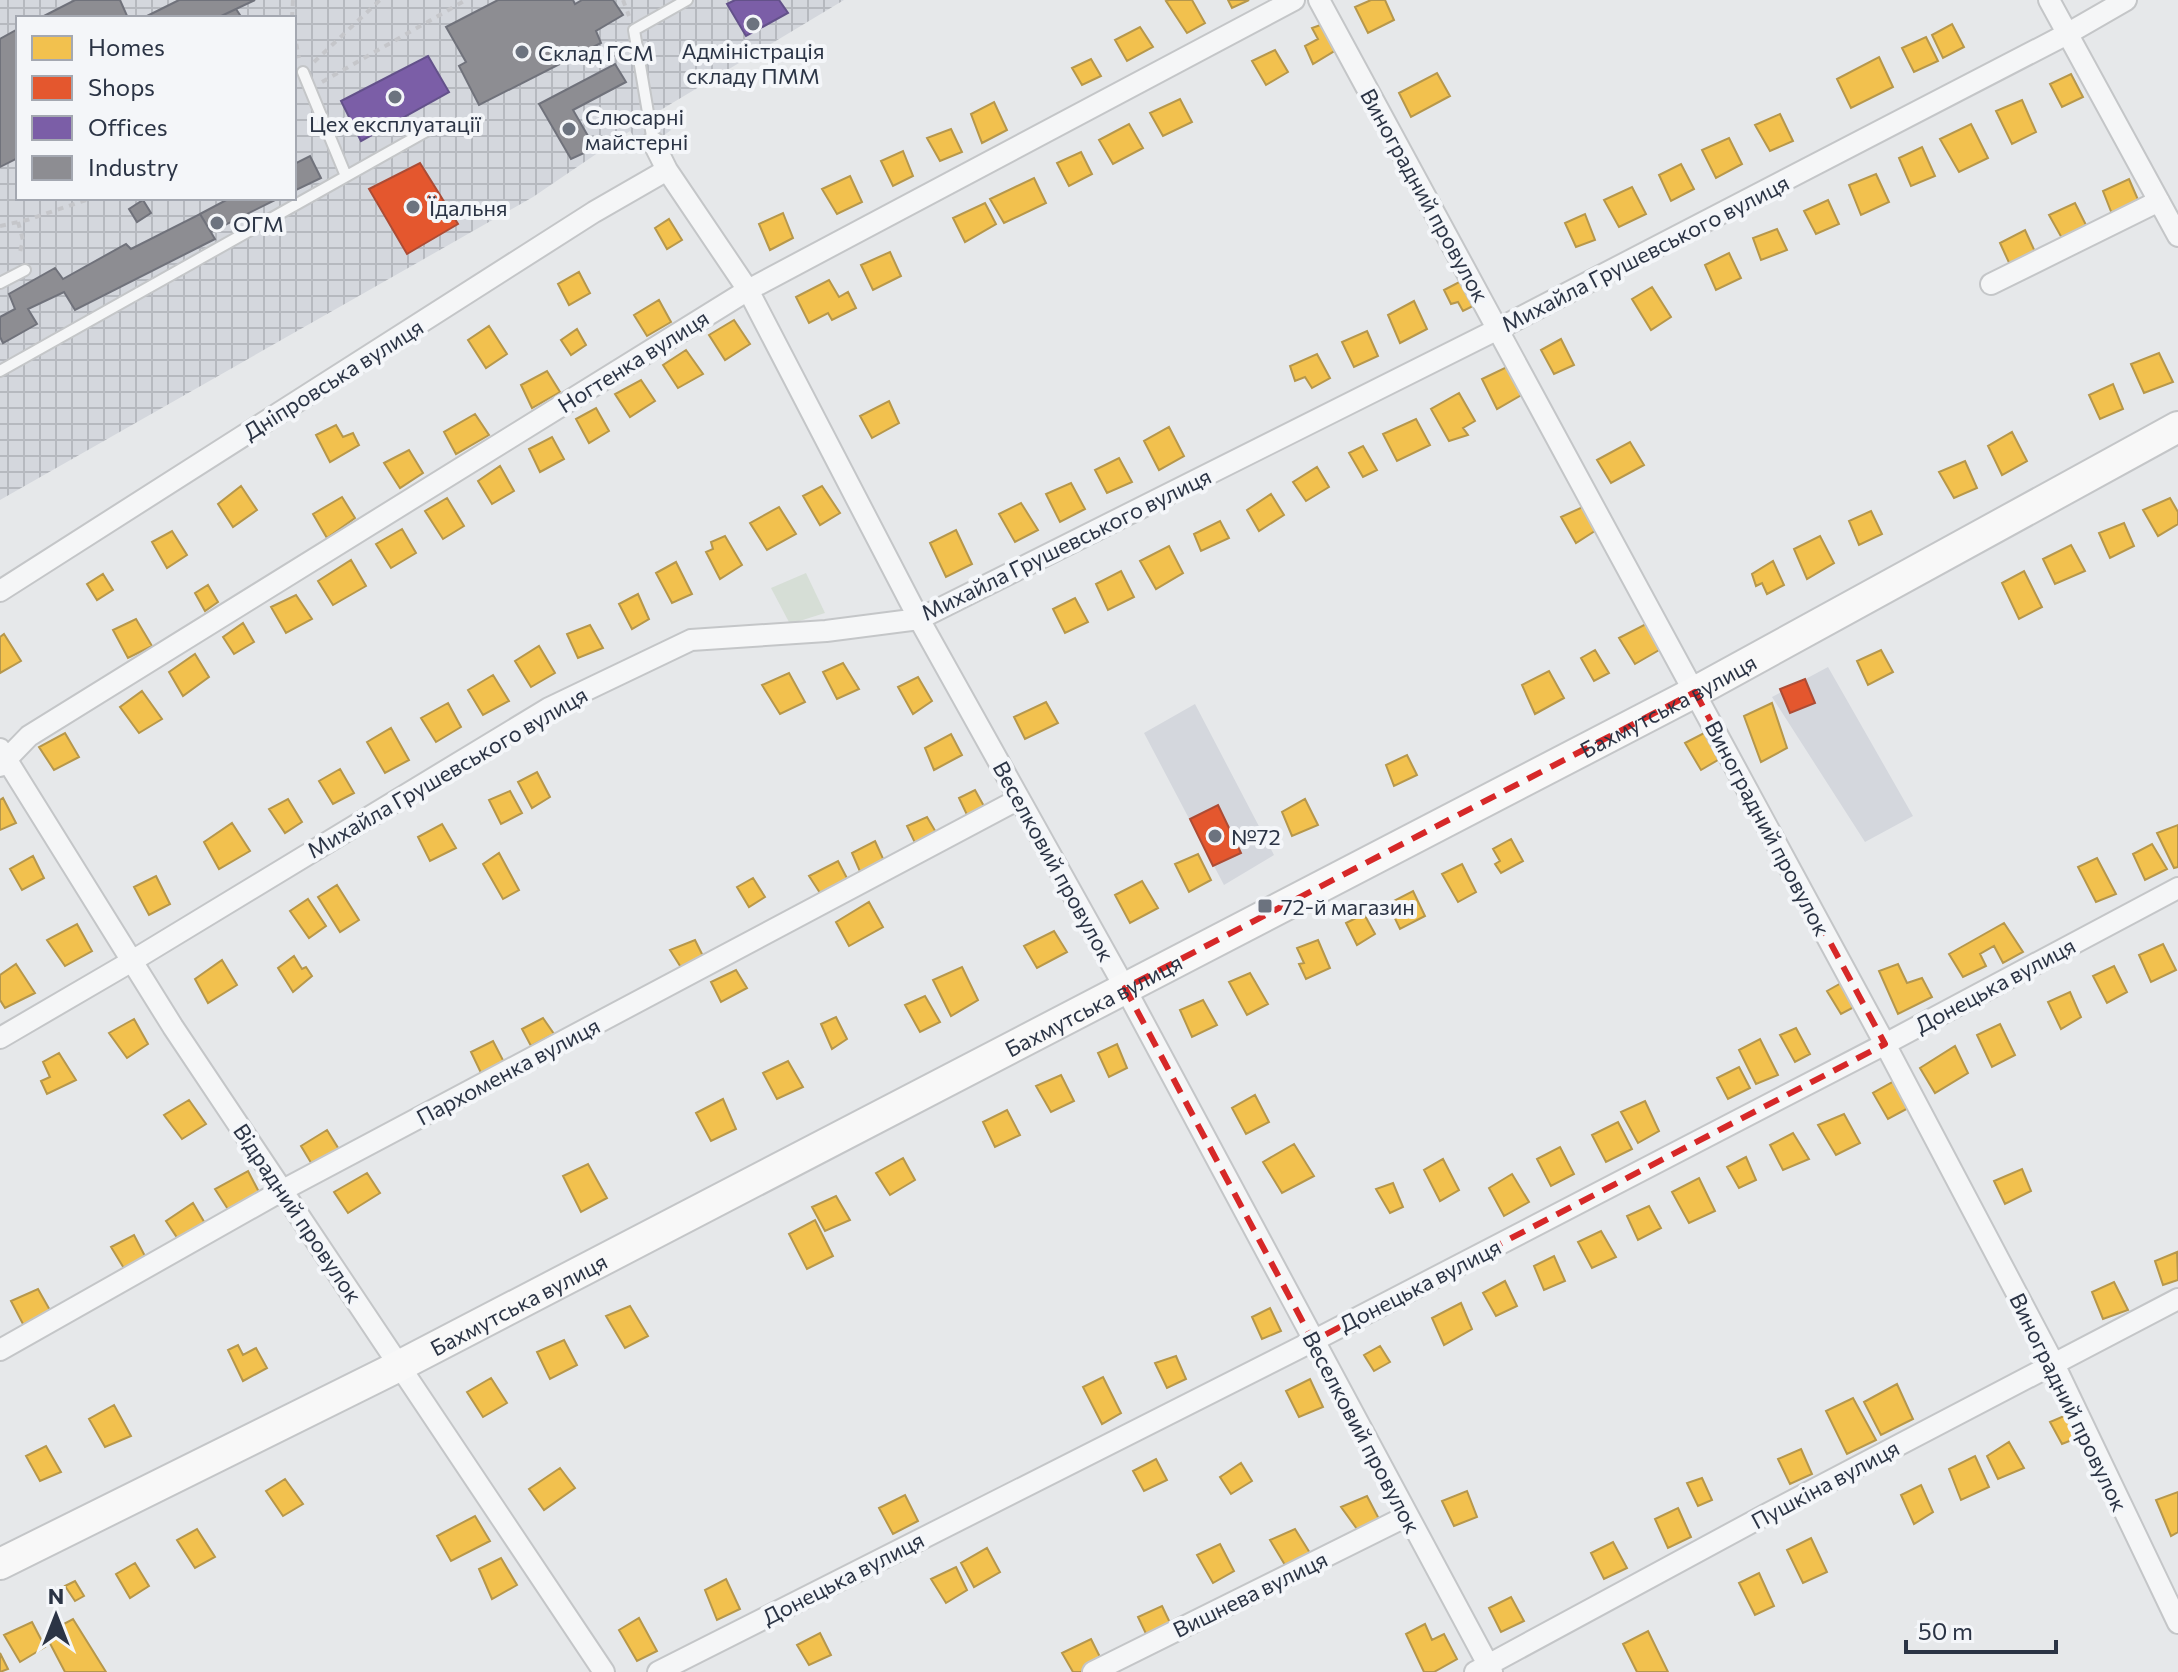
<svg xmlns="http://www.w3.org/2000/svg" width="2178" height="1672" viewBox="0 0 2178 1672" font-family="Commissioner,sans-serif">
	<defs>
		<pattern id="industrial-grid" width="8" height="8" patternUnits="userSpaceOnUse" patternTransform="scale(2)"><rect width="8" height="8" fill="#d4d7dd"/><path d="M0 4h8M4 0v8" fill="none" stroke="#b6b9bf"/></pattern>
	</defs>
	<rect width="100%" height="100%" fill="#e6e8ea"/>
	<!-- built -->
	<path fill="#d4d7dd" d="M1828 667 1913 816 1865 842 1772 697Z
		M1195 704 1274 855 1224 885 1144 733Z"/>
	<!-- industrial -->
	<path fill="url(#industrial-grid)" fill-rule="evenodd" d="M0 0H844L659 111 671 130 643 151 630 131 533 197 0 500ZM18 18H294V198H18Z"/>
	<!-- green -->
	<path fill="#d6ded6" d="M806 573 825 613 790 624 771 588Z"/>
	<!-- homes -->
	<path fill="#f2c14e" stroke="#b6974b" stroke-width="2" d="M1169 0H1192L1205 23 1187 33 1166 1Z
		M1228 0H1249L1232 8Z
		M1371 0H1385L1394 20 1368 33 1355 7Z
		M1323 24 1336 50 1313 64 1305 46 1318 39 1312 28Z
		M1952 24 1964 47 1943 58 1932 35Z
		M1140 27 1153 47 1127 61 1115 40Z
		M1926 37 1938 61 1914 72 1902 48Z
		M1275 50 1288 72 1266 85 1252 61Z
		M1879 57 1893 87 1851 108 1837 79Z
		M1091 59 1101 76 1082 85 1072 68Z
		M1437 73 1450 96 1411 117 1399 93Z
		M2071 74 2083 97 2062 107 2050 84Z
		M1180 99 1192 122 1163 136 1150 113Z
		M2022 100 2036 132 2012 144 1996 111Z
		M994 102 1007 130 982 143 971 114Z
		M1780 114 1793 141 1770 151 1755 125Z
		M1129 124 1143 148 1113 164 1099 140Z
		M1971 124 1988 158 1959 172 1940 139Z
		M951 129 962 152 940 161 927 138Z
		M1729 138 1742 164 1716 178 1702 150Z
		M1922 147 1935 176 1911 186 1899 158Z
		M903 151 913 176 893 186 881 161Z
		M1081 152 1092 174 1069 186 1057 163Z
		M1681 164 1694 189 1671 201 1659 175Z
		M1876 174 1889 202 1861 215 1849 185Z
		M850 176 862 202 837 214 822 189Z
		M1034 178 1046 203 1004 223 990 199Z
		M2129 179 2139 202 2112 214 2103 191Z
		M1632 187 1646 214 1619 227 1604 200Z
		M1828 200 1839 224 1816 234 1804 211Z
		M985 203 996 224 965 242 953 218Z
		M2075 203 2087 227 2063 240 2049 215Z
		M783 213 793 238 770 250 759 224Z
		M1585 214 1595 240 1576 247 1565 223Z
		M669 219 682 240 667 249 655 228Z
		M1777 229 1787 250 1761 260 1753 238Z
		M2025 230 2036 254 2011 267 2000 243Z
		M890 252 901 276 873 290 861 265Z
		M1729 253 1741 278 1716 290 1705 265Z
		M579 272 590 293 569 305 558 284Z
		M1465 279 1479 303 1463 311 1458 302 1451 304 1444 290Z
		M829 280 839 297 848 292 856 308 832 320 828 313 809 323 796 297Z
		M1652 287 1671 317 1651 330 1632 299Z
		M659 300 671 322 647 336 634 315Z
		M1414 301 1427 329 1400 343 1388 315Z
		M734 320 750 344 725 360 709 335Z
		M489 326 507 354 486 368 468 340Z
		M577 329 586 345 571 355 561 340Z
		M1367 331 1378 356 1354 367 1342 342Z
		M1561 339 1574 365 1554 374 1541 350Z
		M686 350 703 374 678 388 663 365Z
		M2159 353 2173 382 2144 393 2131 364Z
		M1317 354 1330 378 1312 388 1305 377 1295 381 1290 366Z
		M1511 365 1525 393 1497 409 1482 379Z
		M547 371 560 392 532 408 521 385Z
		M641 380 655 401 630 417 615 394Z
		M2113 384 2123 409 2100 419 2089 395Z
		M1459 393 1475 421 1463 428 1468 435 1449 441 1431 409Z
		M889 401 899 423 872 438 860 416Z
		M596 408 609 431 589 443 576 419Z
		M475 414 489 435 456 454 444 432Z
		M1416 419 1430 445 1397 461 1383 434Z
		M336 425 343 437 353 433 359 445 330 462 316 435Z
		M1169 427 1184 456 1159 470 1144 441Z
		M2012 432 2027 461 2002 475 1988 446Z
		M552 437 564 459 540 472 529 449Z
		M1630 442 1644 465 1611 483 1597 460Z
		M1363 446 1377 470 1363 477 1349 453Z
		M409 450 423 473 400 488 384 463Z
		M1119 458 1132 482 1107 493 1095 470Z
		M1965 461 1977 488 1954 498 1939 472Z
		M500 466 514 491 492 504 478 481Z
		M1317 467 1329 487 1306 501 1293 482Z
		M1071 483 1085 509 1060 522 1046 494Z
		M241 486 257 510 233 527 218 504Z
		M822 486 840 513 820 525 803 496Z
		M1271 494 1284 515 1259 531 1247 510Z
		M342 497 355 518 327 538 313 514Z
		M447 498 464 526 443 539 425 511Z
		M2170 498 2178 512V524L2158 536 2143 510Z
		M1021 503 1038 530 1015 542 999 514Z
		M1585 506 1598 529 1576 543 1561 517Z
		M779 507 796 534 767 550 750 523Z
		M1871 511 1882 534 1859 545 1849 521Z
		M1220 521 1229 538 1201 551 1194 534Z
		M2124 523 2134 546 2110 558 2099 533Z
		M402 529 416 553 391 568 376 544Z
		M956 530 972 564 946 577 930 543Z
		M172 531 187 555 167 568 152 542Z
		M725 536 742 565 720 579 706 552 713 549 711 542Z
		M1820 536 1834 563 1807 579 1794 549Z
		M2071 545 2085 571 2055 584 2043 559Z
		M1169 546 1183 573 1156 589 1140 561Z
		M351 560 366 586 333 605 318 581Z
		M1773 561 1784 585 1767 594 1762 583 1756 586 1752 574Z
		M676 562 692 594 672 603 656 573Z
		M1121 571 1134 597 1108 610 1096 584Z
		M2024 571 2042 607 2019 619 2002 583Z
		M103 574 113 590 97 600 87 584Z
		M208 585 218 602 205 611 195 593Z
		M638 594 649 619 632 629 619 604Z
		M296 595 312 619 286 633 271 607Z
		M1075 598 1088 622 1065 633 1053 609Z
		M136 619 152 646 128 658 113 630Z
		M243 623 254 642 234 654 223 637Z
		M1646 624 1661 649 1635 664 1619 638Z
		M590 625 603 648 578 658 567 634Z
		M4 634 21 661 0 673V637Z
		M539 646 555 673 531 687 515 661Z
		M1595 650 1609 673 1594 681 1581 658Z
		M1881 650 1893 672 1868 685 1857 661Z
		M195 654 209 677 183 696 169 672Z
		M843 663 859 689 837 699 823 672Z
		M1549 671 1564 698 1535 714 1522 685Z
		M789 673 805 702 780 714 762 685Z
		M493 675 509 701 483 715 468 690Z
		M918 677 932 701 913 714 898 687Z
		M142 691 162 719 139 733 120 707Z
		M1046 702 1058 723 1025 739 1014 717Z
		M448 703 461 727 436 742 421 718Z
		M1772 703 1787 748 1761 762 1744 716Z
		M391 728 409 760 385 773 367 742Z
		M1706 732 1723 757 1701 770 1685 743Z
		M65 733 79 757 54 770 39 747Z
		M951 734 962 755 934 770 925 748Z
		M1407 755 1417 775 1394 786 1386 765Z
		M340 769 354 793 333 804 319 781Z
		M537 772 550 797 532 808 518 782Z
		M975 790 985 808 968 817 959 798Z
		M510 791 522 813 501 824 489 800Z
		M3 798 16 823 0 830V800Z
		M288 799 302 822 285 833 269 809Z
		M1305 799 1318 825 1292 836 1282 812Z
		M927 817 937 834 916 845 907 826Z
		M232 823 250 851 219 869 204 842Z
		M442 824 456 848 430 861 418 837Z
		M2178 825V867L2174 868 2157 833Z
		M1511 839 1523 861 1501 873 1495 864 1500 861 1493 849Z
		M875 841 885 863 862 876 852 853Z
		M2152 844 2167 869 2145 880 2133 854Z
		M499 853 519 890 503 899 483 864Z
		M1198 854 1211 880 1189 892 1175 864Z
		M33 856 44 878 22 890 10 869Z
		M2097 858 2116 894 2096 902 2078 867Z
		M838 861 849 882 822 896 809 876Z
		M1462 864 1476 892 1458 902 1442 874Z
		M156 876 170 904 149 915 134 887Z
		M753 878 765 897 749 907 737 887Z
		M1142 881 1158 908 1130 923 1115 895Z
		M337 885 359 920 340 932 318 897Z
		M1413 891 1425 916 1400 929 1388 904Z
		M308 899 326 926 309 938 290 911Z
		M869 902 883 927 849 946 836 922Z
		M1364 914 1375 934 1357 945 1346 923Z
		M2004 923 2023 952 2003 963 1994 946 1980 954 1986 966 1963 977 1949 954Z
		M77 924 92 951 65 966 47 940Z
		M1054 931 1067 952 1037 968 1024 946Z
		M695 940 704 958 682 969 670 950Z
		M1318 940 1330 968 1306 979 1299 964 1304 963 1297 948Z
		M2163 944 2176 970 2151 982 2139 955Z
		M294 956 302 969 306 967 312 976 293 992 278 968Z
		M222 960 237 985 208 1003 195 979Z
		M16 964 35 993 5 1008 0 1000V975Z
		M1898 964 1907 983 1922 978 1932 997 1898 1014 1879 971Z
		M2114 966 2127 992 2107 1003 2093 976Z
		M962 967 978 1000 951 1016 933 980Z
		M736 970 747 988 721 1002 711 982Z
		M1250 973 1268 1004 1247 1015 1229 982Z
		M1845 981 1856 1006 1841 1014 1827 991Z
		M2070 992 2081 1017 2061 1029 2048 1002Z
		M925 996 940 1022 920 1032 905 1005Z
		M1203 1000 1217 1025 1192 1037 1180 1010Z
		M836 1017 847 1039 832 1049 821 1024Z
		M543 1018 554 1034 531 1046 522 1029Z
		M134 1019 148 1044 127 1058 109 1033Z
		M2000 1024 2015 1055 1992 1067 1977 1035Z
		M1796 1028 1810 1054 1795 1062 1780 1035Z
		M1760 1039 1778 1075 1756 1084 1739 1050Z
		M493 1041 505 1064 483 1077 471 1052Z
		M1117 1044 1127 1068 1109 1077 1098 1053Z
		M1955 1046 1968 1073 1935 1093 1920 1068Z
		M59 1053 76 1080 47 1094 41 1081 50 1077 43 1062Z
		M788 1061 803 1087 777 1099 763 1073Z
		M1739 1067 1750 1088 1728 1099 1717 1078Z
		M1061 1075 1074 1101 1051 1112 1036 1086Z
		M1898 1079 1912 1106 1888 1119 1873 1093Z
		M1255 1095 1269 1122 1246 1134 1232 1108Z
		M723 1099 736 1129 711 1141 696 1113Z
		M189 1100 206 1124 182 1139 164 1115Z
		M1645 1101 1659 1131 1638 1143 1621 1112Z
		M1007 1110 1020 1135 995 1147 983 1122Z
		M1844 1114 1860 1143 1836 1155 1818 1125Z
		M1618 1122 1632 1149 1606 1162 1592 1135Z
		M327 1130 340 1151 313 1166 301 1146Z
		M1793 1133 1809 1159 1783 1170 1770 1145Z
		M1294 1144 1314 1176 1282 1193 1263 1162Z
		M1560 1147 1574 1174 1551 1186 1537 1159Z
		M1746 1157 1756 1180 1739 1188 1727 1167Z
		M903 1158 915 1180 890 1195 876 1173Z
		M1443 1159 1459 1190 1440 1201 1424 1170Z
		M588 1164 607 1198 581 1212 563 1176Z
		M2022 1169 2031 1191 2005 1204 1994 1181Z
		M248 1171 261 1196 231 1214 215 1189Z
		M367 1173 380 1193 348 1213 334 1192Z
		M1512 1174 1529 1202 1504 1216 1489 1188Z
		M1699 1178 1715 1211 1689 1223 1672 1192Z
		M1393 1183 1403 1207 1390 1213 1376 1189Z
		M836 1196 850 1220 825 1231 812 1207Z
		M193 1203 206 1225 180 1242 166 1221Z
		M1649 1206 1661 1228 1638 1240 1627 1216Z
		M815 1220 833 1256 807 1269 789 1234Z
		M1601 1231 1616 1257 1592 1268 1578 1242Z
		M134 1235 146 1258 125 1270 111 1247Z
		M2177 1252 2178 1280 2163 1285 2155 1261Z
		M1554 1256 1565 1281 1544 1290 1534 1266Z
		M1505 1281 1517 1306 1496 1316 1483 1293Z
		M2114 1282 2128 1310 2103 1319 2092 1292Z
		M38 1289 51 1312 24 1326 11 1301Z
		M1461 1303 1472 1329 1444 1345 1432 1318Z
		M630 1306 648 1336 625 1348 606 1316Z
		M1270 1308 1281 1331 1262 1339 1252 1317Z
		M564 1340 577 1365 550 1379 537 1352Z
		M238 1345 243 1355 256 1348 267 1368 243 1381 228 1350Z
		M1380 1346 1390 1362 1374 1371 1364 1355Z
		M1176 1356 1186 1379 1167 1388 1155 1363Z
		M1103 1377 1121 1413 1102 1424 1083 1387Z
		M491 1378 507 1403 483 1417 467 1392Z
		M1310 1379 1323 1407 1299 1417 1286 1391Z
		M1897 1384 1913 1419 1881 1435 1864 1402Z
		M1853 1398 1876 1440 1847 1454 1826 1411Z
		M114 1405 131 1436 105 1447 89 1419Z
		M2071 1413 2082 1436 2062 1444 2050 1422Z
		M2009 1442 2024 1468 1998 1479 1987 1456Z
		M46 1446 61 1472 40 1481 26 1456Z
		M1801 1449 1812 1474 1790 1484 1778 1459Z
		M1975 1456 1989 1487 1961 1500 1949 1469Z
		M1156 1459 1167 1480 1144 1491 1133 1471Z
		M1241 1463 1252 1481 1231 1494 1220 1477Z
		M560 1468 575 1488 544 1510 529 1489Z
		M1702 1478 1712 1500 1698 1506 1687 1483Z
		M285 1479 303 1504 283 1516 266 1491Z
		M1921 1485 1933 1512 1914 1524 1901 1495Z
		M1467 1491 1477 1517 1454 1526 1442 1501Z
		M2178 1492V1532L2171 1536 2156 1500Z
		M905 1495 918 1521 893 1534 879 1508Z
		M1367 1496 1379 1519 1357 1529 1341 1507Z
		M1678 1508 1691 1537 1668 1548 1655 1519Z
		M475 1516 490 1541 451 1561 437 1536Z
		M197 1529 215 1557 195 1568 177 1540Z
		M1295 1529 1310 1553 1285 1565 1270 1540Z
		M1811 1538 1827 1572 1803 1583 1787 1550Z
		M1613 1542 1627 1568 1604 1579 1591 1553Z
		M1220 1544 1234 1571 1213 1583 1197 1555Z
		M987 1548 1000 1572 974 1587 961 1563Z
		M501 1558 517 1585 492 1599 479 1569Z
		M135 1563 149 1586 130 1598 116 1574Z
		M956 1567 967 1590 946 1603 931 1579Z
		M1759 1573 1774 1606 1755 1615 1739 1583Z
		M726 1579 740 1609 717 1620 705 1590Z
		M75 1581 84 1596 75 1601 65 1586Z
		M1511 1597 1524 1621 1501 1632 1489 1608Z
		M1162 1606 1172 1627 1148 1638 1138 1617Z
		M639 1618 657 1651 637 1661 619 1630Z
		M73 1619 106 1672H65L45 1634Z
		M32 1622 45 1647 20 1662 4 1635Z
		M1425 1624 1432 1640 1444 1634 1457 1659 1434 1672H1424L1406 1634Z
		M1648 1631 1668 1672H1637L1623 1644Z
		M820 1633 831 1655 809 1665 797 1645Z
		M1091 1639 1102 1661 1081 1672H1073L1062 1653Z
		M0 1653 8 1669 0 1672Z"/>
	<!-- shops -->
	<path fill="#e4572e" stroke="#ac4c35" stroke-width="2" d="M420 163 458 224 407 254 369 189Z
		M1805 679 1815 703 1790 713 1780 689Z
		M1218 805 1241 853 1213 866 1190 819Z"/>
	<!-- offices -->
	<path fill="#7b5ea7" stroke="#63518a" stroke-width="2" d="M735 0H779L788 13 746 36 727 4Z
		M428 56 449 92 361 141 341 101Z"/>
	<!-- industry -->
	<path fill="#8d8d92" stroke="#70727b" stroke-width="2" d="M75 0H120L128 18H40Z
		M179 0H255L217 18H143Z
		M498 0H573L575 4 582 0H613L623 15 596 31 601 43 479 105 459 66 466 62 446 27Z
		M236 9 242 18H217Z
		M18 29V158L0 167V39Z
		M615 64 626 82 573 110 595 148 571 159 539 104Z
		M310 156 321 178 294 191V164Z
		M230 198H279L211 232 200 214Z
		M143 200 151 213 137 222 129 209Z
		M200 214 215 239 75 310 64 292 28 309 37 324 3 343 0 337V317L15 309 9 294 55 268 63 279 126 244 131 249Z"/>
	<g fill="none" stroke-linecap="round" stroke-linejoin="round">
		<!-- lane casing -->
		<g stroke="#c4c6c8" stroke-width="14">
			<path id="lane" d="M303 72 346 176
				M653 142 634 30 687 0
				M0 283 25 270
				M0 371 432 128"/>
		</g>
		<!-- street casing -->
		<g stroke="#c4c6c8" stroke-width="24">
			<path id="street" d="M1319 0 1885 1044 2054 1364 2178 1623
				M2049 0 2178 236
				M653 142 667 170 748 290 919 619 1125 988 1492 1672
				M1991 284 2159 201
				M0 591 594 212 667 170
				M0 749 173 1027 604 1672
				M0 766 29 736 748 290 1294 0
				M0 1038 132 961 549 708 691 640 826 631 919 619 1498 329 2067 34 2126 0
				M0 1350 283 1190 1019 799
				M658 1672 1313 1341 1885 1044 2178 888
				M1093 1672 1407 1516
				M1475 1672 1767 1514 2178 1299"/>
		</g>
		<!-- secondary casing -->
		<g stroke="#c4c6c8" stroke-width="34">
			<g id="secondary">
				<path id="s1" d="M0 1564 399 1366 1695 692 2178 427"/>
			</g>
		</g>
		<!-- path -->
		<path stroke="#c5c6ca" stroke-width="4" stroke-dasharray="6 6" stroke-linecap="butt" d="M623 0 629 16
			M292 18 293 0
			M294 32 299 58
			M314 62 380 0
			M322 82 466 0
			M18 222 23 240 20 252 21 256
			M0 226 27 220 92 198"/>
		<!-- lane -->
		<use href="#lane" stroke="#f5f6f7" stroke-width="10"/>
		<!-- street -->
		<use href="#street" stroke="#f5f6f7" stroke-width="20"/>
		<!-- secondary -->
		<use href="#secondary" stroke="#f8f8f8" stroke-width="30"/>
	</g>
	<!-- marked area -->
	<path fill="none" stroke="#d62828" stroke-width="6" stroke-dasharray="16 10" stroke-linejoin="round" d="M1695 692 1885 1044 1313 1341 1125 988Z"/>
	<!-- markers -->
	<g fill="#6c737f" stroke="#f4f6f9" stroke-width="3">
		<circle cx="753" cy="24" r="8"/>
		<circle cx="522" cy="52" r="8"/>
		<circle cx="395" cy="97" r="8"/>
		<circle cx="569" cy="129" r="8"/>
		<circle cx="413" cy="207" r="8"/>
		<circle cx="217" cy="223" r="8"/>
		<circle cx="1215" cy="836" r="8"/>
		<rect x="1257" y="898" width="16" height="16" rx="4"/>
	</g>
	<g text-anchor="middle" dominant-baseline="central" stroke-width="8" stroke-linejoin="round" paint-order="stroke">
		<!-- poi labels -->
		<g font-size="22" fill="#2b3445" stroke="#f4f6f9" text-anchor="start">
			<text x="753" y="50" text-anchor="middle">Адміністрація<tspan x="753" dy="25">складу ПММ</tspan></text>
			<text x="538" y="52">Склад ГСМ</text>
			<text x="585" y="116">Слюсарні<tspan x="585" dy="25">майстерні</tspan></text>
			<text x="395" y="123" text-anchor="middle">Цех експлуатації</text>
			<text x="429" y="207">Їдальня</text>
			<text x="233" y="223">ОГМ</text>
			<text x="1231" y="836">№72</text>
			<text x="1281" y="906">72-й магазин</text>
		</g>
		<!-- street labels -->
		<g font-size="22" fill="#2b3445" stroke="#f4f6f9">
			<text transform="translate(1425 195) rotate(61)">Виноградний провулок</text>
			<text transform="translate(1645 253) rotate(-27)">Михайла Грушевського вулиця</text>
			<text transform="translate(633 361) rotate(-32)">Ногтенка вулиця</text>
			<text transform="translate(333 379) rotate(-32)">Дніпровська вулиця</text>
			<text transform="translate(1066 544) rotate(-26)">Михайла Грушевського вулиця</text>
			<text stroke="none"><textPath href="#s1" startOffset="1876">Бахмутська вулиця</textPath></text>
			<text transform="translate(447 772) rotate(-30)">Михайла Грушевського вулиця</text>
			<text transform="translate(1768 828) rotate(62)">Виноградний провулок</text>
			<text transform="translate(1054 861) rotate(61)">Веселковий провулок</text>
			<text transform="translate(1995 985) rotate(-28)">Донецька вулиця</text>
			<text stroke="none"><textPath href="#s1" startOffset="1228">Бахмутська вулиця</textPath></text>
			<text transform="translate(508 1071) rotate(-28)">Пархоменка вулиця</text>
			<text transform="translate(298 1213) rotate(56)">Відрадний провулок</text>
			<text transform="translate(1420 1285) rotate(-27)">Донецька вулиця</text>
			<text stroke="none"><textPath href="#s1" startOffset="580">Бахмутська вулиця</textPath></text>
			<text transform="translate(2069 1402) rotate(64)">Виноградний провулок</text>
			<text transform="translate(1362 1432) rotate(62)">Веселковий провулок</text>
			<text transform="translate(1825 1484) rotate(-28)">Пушкіна вулиця</text>
			<text transform="translate(843 1578) rotate(-27)">Донецька вулиця</text>
			<text transform="translate(1250 1594) rotate(-26)">Вишнева вулиця</text>
		</g>
	</g>
	<!-- legend -->
	<rect x="16" y="16" width="280" height="184" fill="#f4f6f9" stroke="#a4a8b1" stroke-width="2"/>
	<rect x="32" y="36" width="40" height="24" fill="#f2c14e" stroke="#a4a8b1" stroke-width="2"/>
	<text x="88" y="56" font-size="24" fill="#2b3445">Homes</text>
	<rect x="32" y="76" width="40" height="24" fill="#e4572e" stroke="#a4a8b1" stroke-width="2"/>
	<text x="88" y="96" font-size="24" fill="#2b3445">Shops</text>
	<rect x="32" y="116" width="40" height="24" fill="#7b5ea7" stroke="#a4a8b1" stroke-width="2"/>
	<text x="88" y="136" font-size="24" fill="#2b3445">Offices</text>
	<rect x="32" y="156" width="40" height="24" fill="#8d8d92" stroke="#a4a8b1" stroke-width="2"/>
	<text x="88" y="176" font-size="24" fill="#2b3445">Industry</text>
	<!-- north arrow -->
	<g transform="translate(56 1616)" stroke="#f4f6f9" stroke-width="6" paint-order="stroke">
	<path d="M0-6L14 30L0 20L-14 30Z" fill="#2b3445"/>
	<text y="-12" font-size="22" font-weight="bold" text-anchor="middle" fill="#2b3445">N</text>
	</g>
	<!-- scale -->
	<path d="M1906 1640v12h150v-12" fill="none" stroke="#2b3445" stroke-width="4"/>
	<text x="1918" y="1640" font-size="24" fill="#2b3445" stroke="#f4f6f9" stroke-width="6" paint-order="stroke">50 m</text>
</svg>
